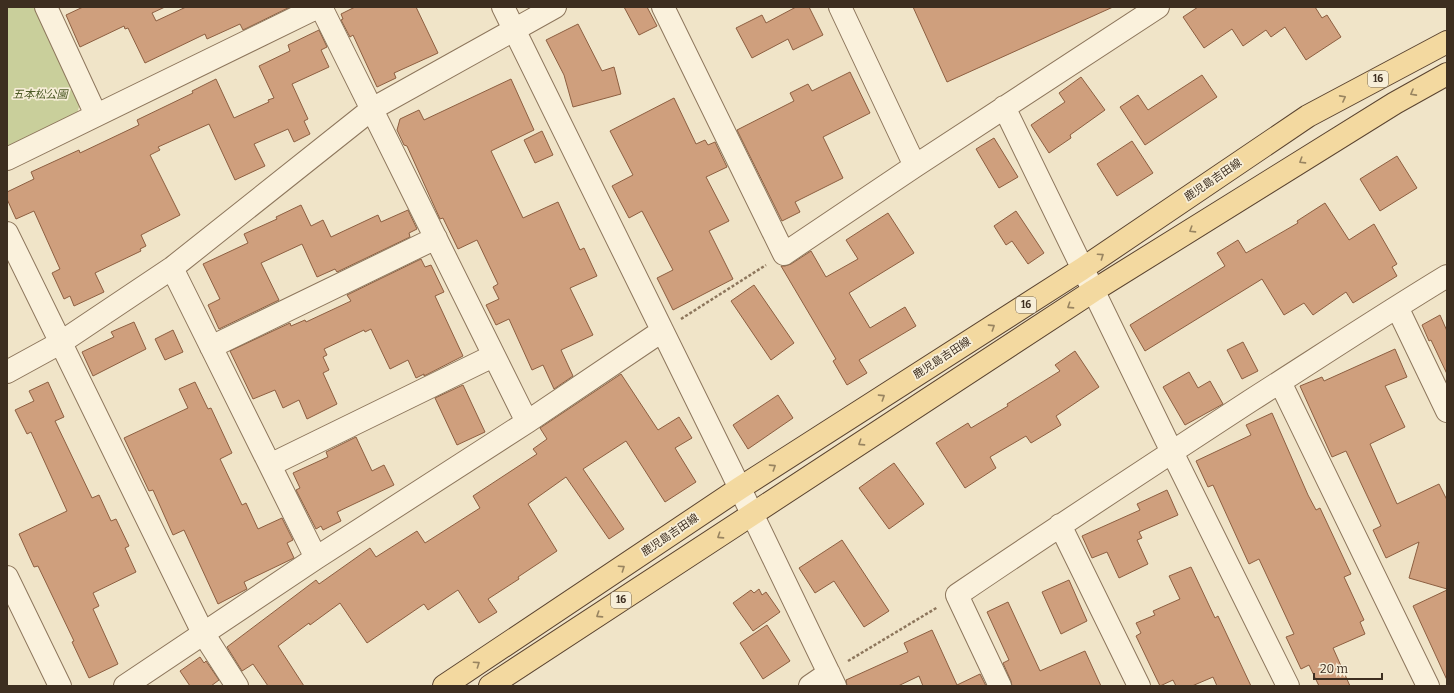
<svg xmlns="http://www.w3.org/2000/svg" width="1454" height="693" viewBox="0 0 1454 693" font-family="Bitter,'Noto Sans JP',serif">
	<rect width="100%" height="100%" fill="#f0e4c8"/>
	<!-- green -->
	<path fill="#c9cf9b" d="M7 7H34L80 104 77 113 7 147Z"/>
	<!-- building -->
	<path fill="#cf9f7d" stroke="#8d5f41" d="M83 7H165L152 13 156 21 186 7H290L243 30 240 24 207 39 205 34 145 63 128 28 125 29 124 26 80 47 66 15Z
		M355 7H416L438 53 394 73 396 78 377 87 353 35 350 37 341 20 343 19 341 14Z
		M624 7H647L657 26 639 35Z
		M796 7H809L823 35 793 50 788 39 752 58 736 28 762 15 766 23Z
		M913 7H1113L947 82Z
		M1198 7H1315L1322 18 1327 15 1341 37 1306 60 1285 27 1271 37 1266 30 1243 46 1232 29 1204 48 1183 17Z
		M578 24 602 71 614 67 621 94 573 107 564 75 546 40Z
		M319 30 327 47 321 50 329 67 292 84 308 119 304 121 310 134 294 142 288 129 254 144 265 166 235 180 209 124 158 147 160 150 150 155 180 215 141 235 146 246 140 249 141 251 95 273 104 292 74 306 70 296 64 299 52 273 60 269 34 211 16 219 7 199V192L34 179 31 172 79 150 80 153 139 125 137 120 193 93 192 91 216 79 234 118 269 102 268 100 274 98 259 66 290 51 288 45Z
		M850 72 870 113 823 137 843 178 795 202 800 212 782 221 737 130 794 101 790 93 808 84 812 91Z
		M1202 75 1217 97 1145 145 1120 107 1138 95 1148 110Z
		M1081 77 1105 110 1070 135 1071 138 1049 153 1031 125 1065 102 1059 93Z
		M511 79 534 130 491 151 523 218 558 202 580 250 584 248 597 276 570 288 593 335 561 350 573 376 554 389 543 365 532 370 509 319 496 325 486 305 499 299 493 287 498 284 477 240 458 249 443 218 440 219 407 146 404 145 397 130 400 119 419 110 424 120Z
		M674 98 696 144 705 140 708 145 715 142 727 167 706 177 729 221 709 231 733 279 673 310 657 278 673 270 642 211 629 218 612 186 633 175 610 131Z
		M542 131 553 155 535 163 524 140Z
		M994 138 1018 177 999 188 976 149Z
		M1132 141 1153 173 1117 196 1097 164Z
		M1397 156 1417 188 1380 211 1360 179Z
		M1325 203 1349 240 1374 224 1397 264 1392 267 1397 276 1353 303 1346 292 1313 315 1304 303 1284 315 1262 279 1145 351 1130 325 1225 266 1217 253 1238 240 1246 253 1298 223 1297 221Z
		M301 205 311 226 323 220 331 237 378 215 381 222 408 210 417 229 409 233 410 237 337 272 335 269 317 277 302 244 261 263 279 300 219 329 208 305 220 299 203 264 248 243 244 234 277 219 276 217Z
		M1016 211 1044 253 1028 264 1012 241 1006 245 994 226Z
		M888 213 914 253 849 293 870 328 905 307 916 326 859 360 867 373 847 385 833 361 836 359 781 266H785L791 264 811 251 826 277 858 259 846 240Z
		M421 259 425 267 431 265 444 292 435 296 463 356 424 376V374L416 378 408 360 390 369 371 329 365 332 364 330 324 349 327 355 323 357 329 370 323 373 337 404 307 419 299 400 283 408 275 390 253 399 230 351 290 323 291 326 305 320 306 322 351 301 347 295Z
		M754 285 794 343 771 360 731 301Z
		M1440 315 1447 331V374L1431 340 1429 341 1422 325Z
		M134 322 146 349 93 376 82 352 114 337 111 332Z
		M173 330 183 352 165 360 155 339Z
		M1243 342 1258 371 1242 379 1227 350Z
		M1395 349 1407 377 1385 386 1405 427 1370 444 1397 504 1439 484 1447 500V589L1409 578 1419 542 1386 558 1373 530 1381 526 1346 451 1332 457 1300 386 1322 377 1324 381Z
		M1075 351 1099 387 1056 416 1061 425 1031 443 1026 436 990 457 996 468 965 488 936 443 968 423 971 428 1008 406 1007 404 1060 371 1055 365Z
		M1189 372 1198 388 1210 381 1223 404 1185 425 1163 387Z
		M621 374 658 430 679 417 692 438 675 448 696 482 665 502 626 441 583 469 624 529 609 539 566 477 528 504 557 551 518 577 519 579 488 599 497 612 479 623 458 590 428 610 424 604 367 643 340 603 310 625 309 623 278 646 304 686H268L253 664 242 671 227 647 316 580 319 584 370 548 376 557 417 531 425 543 480 508 473 496 537 454 533 449 547 439 540 428Z
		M48 382 64 417 55 421 92 498 99 495 111 521 116 519 129 546 125 548 136 572 93 593 99 606 93 609 118 664 89 678 72 642 74 641 38 566 34 567 19 534 67 511 31 432 27 434 15 410 34 401 29 391Z
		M195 382 208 409 211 408 232 453 220 459 242 505 246 503 258 529 282 518 293 540 287 543 294 558 244 582 247 589 218 604 184 530 173 535 153 490 149 491 124 438 188 408 179 389Z
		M463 385 485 432 457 445 435 398Z
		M778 395 793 418 748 449 733 425Z
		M1272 413 1308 495 1316 510 1320 508 1351 574 1344 577 1364 620 1360 622 1365 634 1333 648 1350 686H1319L1309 665 1301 669 1286 637 1294 634 1259 559 1249 564 1213 485 1208 487 1196 461 1251 435 1246 425Z
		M356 437 372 471 384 465 394 485 337 512 341 521 323 530 321 526 316 529 296 490 300 488 293 473 328 457 326 452Z
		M894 463 924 504 889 529 859 488Z
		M1167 490 1178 515 1139 532 1142 538 1137 540 1148 564 1119 578 1107 552 1092 558 1082 536 1140 510 1137 504Z
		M842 540 889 611 864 627 834 581 815 593 799 568Z
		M1191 567 1215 618 1218 616 1251 686H1217L1213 677 1192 686H1176L1173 680 1160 686 1136 636 1141 633 1136 623 1155 615 1153 611 1180 599 1169 576Z
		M1069 580 1087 621 1061 634 1042 592Z
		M759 589 762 595 766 592 780 612 753 631 733 603 751 590 754 593Z
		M1447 590V680L1413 606Z
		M1008 602 1040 671 1085 651 1101 686H1012L1011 681 1003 663 1009 660 987 612Z
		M767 625 790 661 763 679 740 643Z
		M932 630 957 685 980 674 986 686H923L919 676 898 686H847L846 680 908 652 904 643Z
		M200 657 204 663 206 661 219 680 211 686H190L180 671Z"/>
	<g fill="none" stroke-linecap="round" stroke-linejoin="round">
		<!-- minor casing -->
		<g stroke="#8d765c" stroke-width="24">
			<path id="minor" d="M46 7 96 115
				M321 7 527 422
				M503 7 731 470 835 686
				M663 7 784 254 915 166 1158 7
				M840 7 915 166
				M1004 107 1172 452 1288 686
				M7 159 318 7
				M7 233 203 633 237 686
				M172 268 316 558
				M1397 307 1447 411
				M211 347 436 238
				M7 372 60 343 172 268 372 109 555 7
				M1280 382 1428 686
				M270 465 493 356
				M1060 525 1139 686
				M7 577 60 686
				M125 686 316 558 527 422 662 331
				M810 686 829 673
				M1000 686 957 595C1054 529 1152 465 1250 401 1316 359 1381 316 1447 276"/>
		</g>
		<!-- major casing -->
		<g stroke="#5b4430" stroke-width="24">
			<path id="major" d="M444 686 740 488 1082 269 1308 116 1447 42
				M490 686 1093 291 1395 103 1447 74"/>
		</g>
		<!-- path -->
		<path stroke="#8d765c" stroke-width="2.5" stroke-dasharray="3 2" stroke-linecap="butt" d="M681 319 766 265
			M848 661 938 607"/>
		<!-- minor -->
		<use href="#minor" stroke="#faf1dc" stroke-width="22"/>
		<!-- major -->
		<use href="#major" stroke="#f3d9a0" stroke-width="22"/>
	</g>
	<!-- one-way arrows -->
	<defs><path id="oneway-chevron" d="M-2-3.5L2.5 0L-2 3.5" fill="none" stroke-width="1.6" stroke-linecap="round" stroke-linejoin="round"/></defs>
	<g stroke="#988460">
		<use href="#oneway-chevron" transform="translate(1413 93) rotate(151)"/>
		<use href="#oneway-chevron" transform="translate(1343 98) rotate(-28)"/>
		<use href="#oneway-chevron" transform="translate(1302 161) rotate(148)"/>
		<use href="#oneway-chevron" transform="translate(1192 230) rotate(148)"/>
		<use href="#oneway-chevron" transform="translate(1101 256) rotate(-34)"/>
		<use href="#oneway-chevron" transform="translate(1070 306) rotate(147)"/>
		<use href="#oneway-chevron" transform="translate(992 327) rotate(-33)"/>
		<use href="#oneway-chevron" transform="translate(882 397) rotate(-33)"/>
		<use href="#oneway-chevron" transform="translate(861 443) rotate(147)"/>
		<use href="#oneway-chevron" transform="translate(773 467) rotate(-33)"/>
		<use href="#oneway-chevron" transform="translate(720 536) rotate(147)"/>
		<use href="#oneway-chevron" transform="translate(622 568) rotate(-34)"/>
		<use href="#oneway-chevron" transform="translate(599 615) rotate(147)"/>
		<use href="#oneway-chevron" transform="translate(477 664) rotate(-34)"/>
	</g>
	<g text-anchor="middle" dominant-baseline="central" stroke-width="3.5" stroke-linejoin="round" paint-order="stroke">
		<!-- shield labels -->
		<g fill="#f7eed8" stroke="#756857" stroke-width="1">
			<rect x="1368" y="71" width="20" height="16" rx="3"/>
			<rect x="1016" y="297" width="20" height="16" rx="3"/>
			<rect x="611" y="592" width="20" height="16" rx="3"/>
		</g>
		<g font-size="10" font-weight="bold" fill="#3d2e20">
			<text x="1378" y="79">16</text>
			<text x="1026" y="305">16</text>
			<text x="621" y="600">16</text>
		</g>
		<!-- park labels -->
		<g font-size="11" font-style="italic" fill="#4d5a26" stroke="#f7eed8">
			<text x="40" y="94">五本松公園</text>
		</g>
		<!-- street labels -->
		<g font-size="11" fill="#3d2e20" stroke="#f7eed8">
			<text transform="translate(1213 180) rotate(-34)">鹿児島吉田線</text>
			<text transform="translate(942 358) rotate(-33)">鹿児島吉田線</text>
			<text transform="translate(670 535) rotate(-34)">鹿児島吉田線</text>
		</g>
	</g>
	<!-- border -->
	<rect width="1454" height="693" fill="none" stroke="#3d2e20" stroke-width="16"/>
	<!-- scale -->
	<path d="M1314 673v6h68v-6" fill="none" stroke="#3d2e20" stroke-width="2"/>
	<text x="1320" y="673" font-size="12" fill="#3d2e20" stroke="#f7eed8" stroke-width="3" paint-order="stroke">20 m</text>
</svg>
